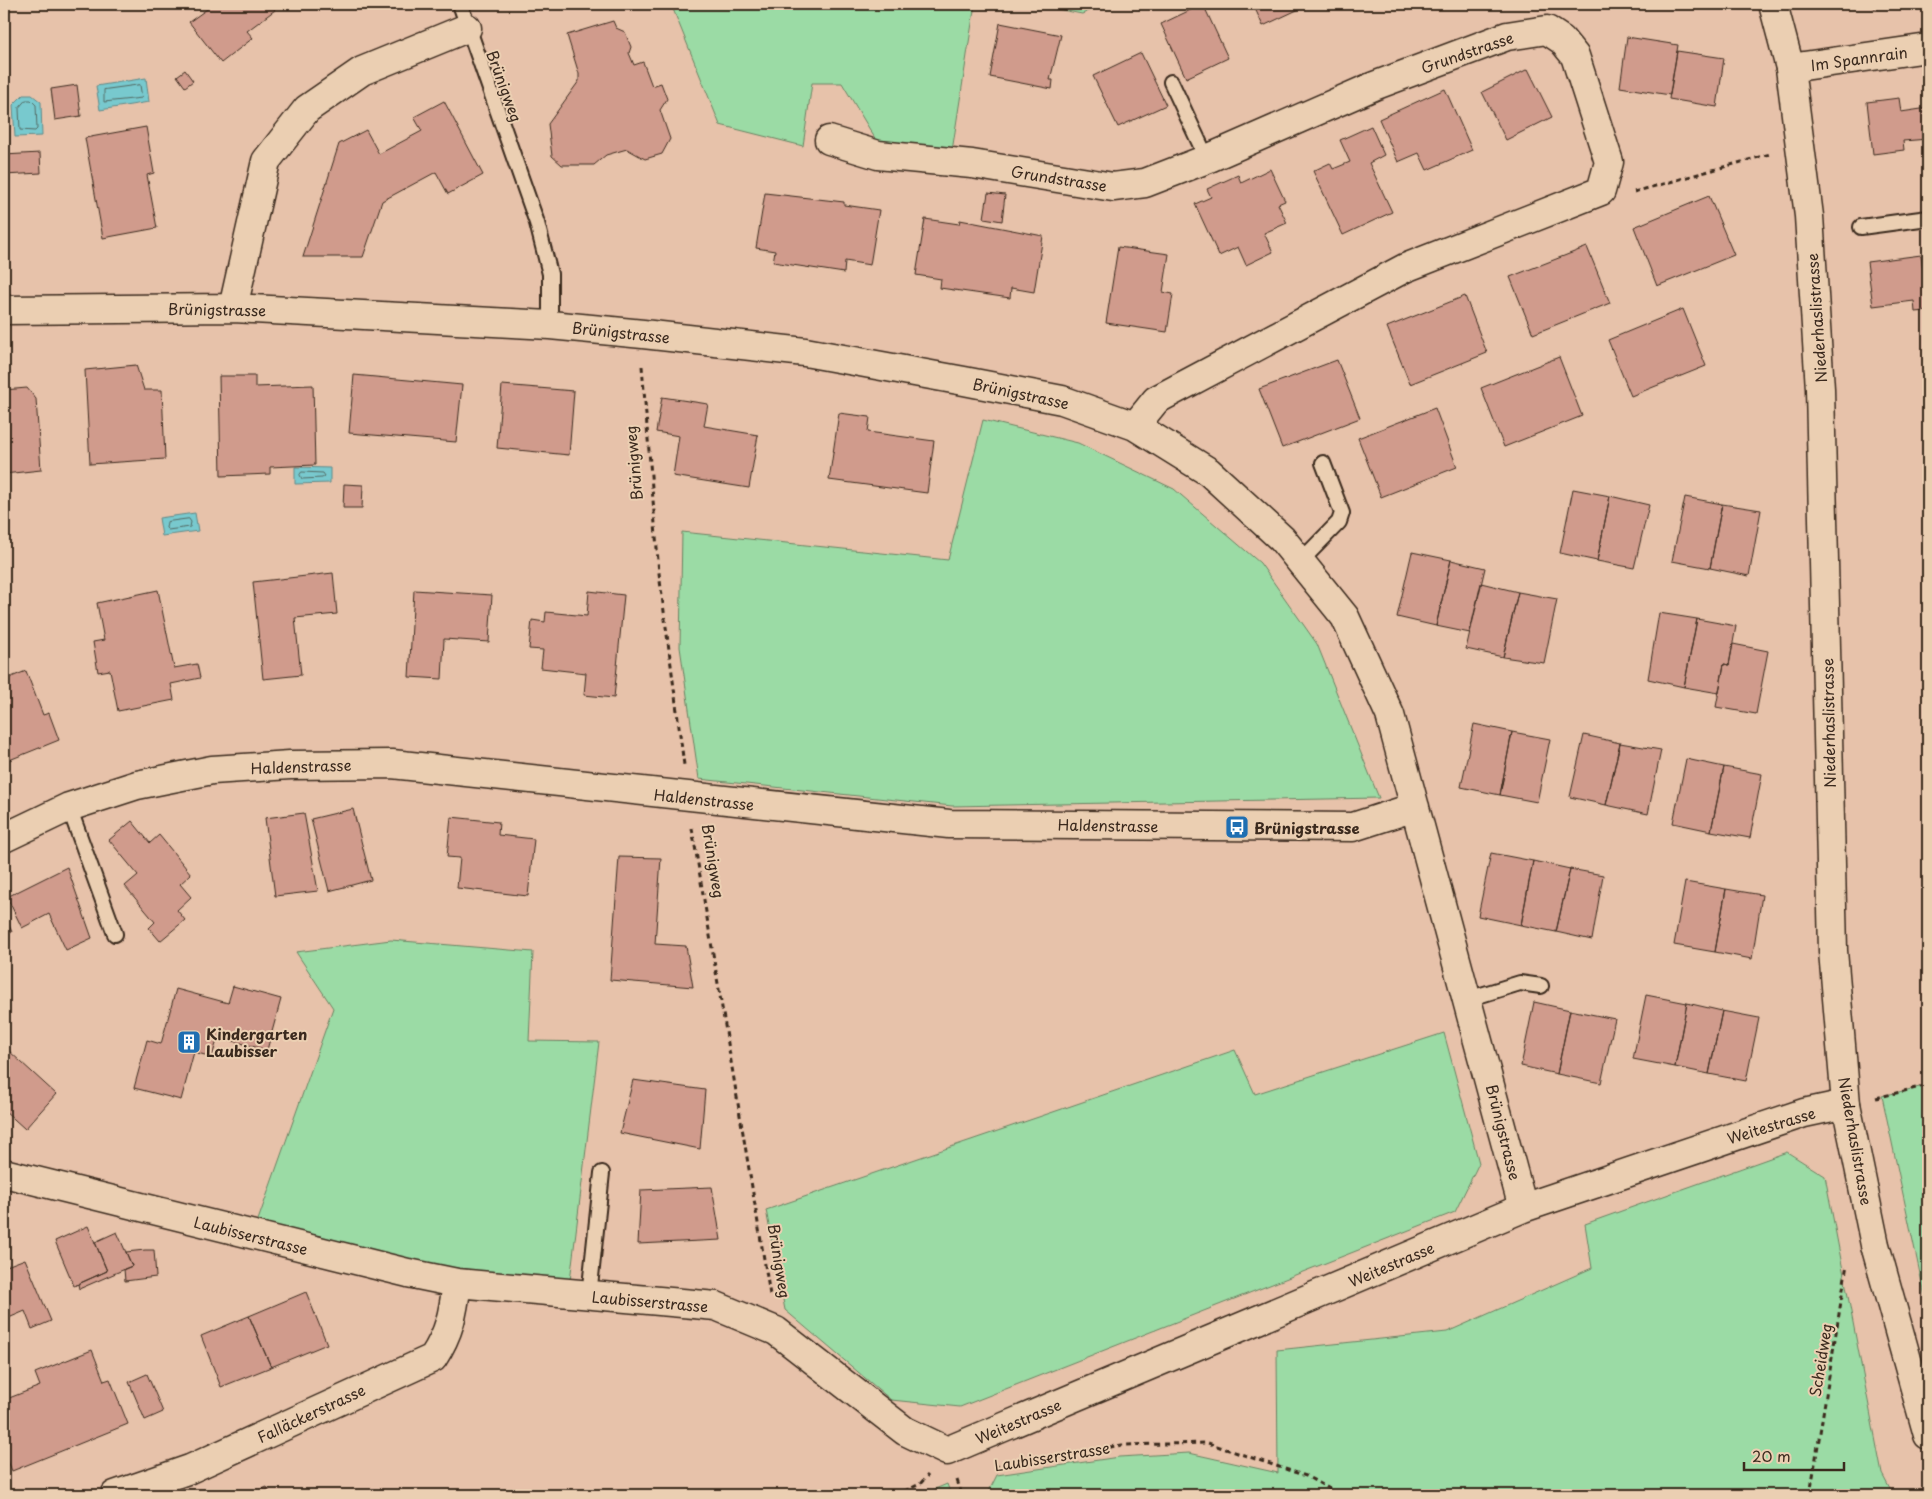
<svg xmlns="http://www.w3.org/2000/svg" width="1932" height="1499" viewBox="0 0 1932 1499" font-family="'Playpen Sans',sans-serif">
	<rect width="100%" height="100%" fill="#e7c2aa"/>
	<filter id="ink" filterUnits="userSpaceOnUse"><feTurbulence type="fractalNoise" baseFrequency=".02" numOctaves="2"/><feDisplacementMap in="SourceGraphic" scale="10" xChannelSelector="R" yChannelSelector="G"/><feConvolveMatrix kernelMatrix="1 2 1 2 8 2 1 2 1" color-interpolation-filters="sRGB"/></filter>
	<g filter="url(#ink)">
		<!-- green -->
		<path fill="#9bdba5" stroke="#6b8262" d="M671 4H975L952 151 879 145 842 83H812L803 146 720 125Z
			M1032 4H1105L1082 14Z
			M983 420 1078 443 1174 489 1260 563 1317 644 1379 798 952 806 699 779 680 647 682 532 948 560Z
			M391 940 533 952 529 1041 599 1042 570 1281 387 1260 257 1223 333 1008 296 952Z
			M1444 1033 1479 1163 1455 1212 960 1407 891 1400 785 1310 766 1210 1235 1050 1255 1094Z
			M1928 1085V1311L1882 1096Z
			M1787 1152 1825 1176 1882 1474 1893 1495H987L997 1475 1119 1457 1189 1453 1278 1473 1277 1350 1447 1332 1592 1268 1585 1224Z
			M947 1484 951 1495H921Z"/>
		<!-- water -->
		<path fill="#78c9ce" stroke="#608988" d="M146 78 149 102 100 110 96 86Z
			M23 95H32L41 102 42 136 15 137 13 105Z
			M295 467 330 468V483L295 484Z
			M195 513 198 531 162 536 159 518Z"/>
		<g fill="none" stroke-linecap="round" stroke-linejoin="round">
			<!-- shore -->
			<path stroke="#536a64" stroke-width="1" d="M140 85 142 98 104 102V90Z
				M26 100H31L36 105 37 129 35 131 20 130 19 108Z
				M302 472 323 473 325 476 322 478 302 479 300 475Z
				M189 519 191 522 190 527 168 530 166 528 167 522Z"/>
		</g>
		<!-- building -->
		<path fill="#d09b8c" stroke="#3b2a1e" d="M214 4H271L275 10 247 31 253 38 221 63 189 22Z
			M1203 4 1228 58 1186 78 1161 24Z
			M1253 4H1310L1263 26Z
			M1828 4H1855L1829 7Z
			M1873 4H1906L1874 8Z
			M1918 4H1928V8L1919 9Z
			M613 21 616 28 625 32 631 47 629 53 634 65 643 62 652 86 661 83 667 99 660 110 670 139 662 154 645 159 627 149 606 155 594 165H562L552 156 548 124 579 81V74L567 35Z
			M1000 23 1061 35 1050 80H1053L1052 89 990 77Z
			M1627 37 1678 45 1670 95 1620 87Z
			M1677 51 1724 58 1717 107 1669 99Z
			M1141 53 1166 105 1118 127 1093 76Z
			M1528 69 1552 117 1506 140 1482 92Z
			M185 70 193 81 185 87 177 76Z
			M77 85 81 116 55 120 51 89Z
			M1445 89 1472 150 1427 170 1419 153 1398 162 1379 119Z
			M1899 98 1901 112 1928 108V139L1903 141 1904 150 1873 154 1867 102Z
			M444 101 483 175 448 194 436 172 382 201 363 257H303L339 144 366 130 379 154 422 131 414 117Z
			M1371 126 1384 155 1369 163 1392 212 1343 235 1313 171 1330 163 1333 169 1350 162 1340 140Z
			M146 127 154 173 147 175 157 228 103 238 85 138Z
			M40 153 41 173 4 175V155Z
			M1270 169 1285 201 1278 204 1287 223 1264 233 1273 252 1246 265 1238 247 1219 256 1195 204 1211 197 1207 189 1238 175 1241 183Z
			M4 180 5 218H4Z
			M765 193 844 202V205L879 210 870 265 845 261 844 273 773 262 775 251 756 248Z
			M988 193 1005 195 1002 221 984 218Z
			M1709 196 1734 255 1657 286 1634 227Z
			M925 219 959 224 960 220 1043 236 1034 292 1011 288 1010 298 940 288 941 279 916 275Z
			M1118 247 1169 254 1163 292 1173 294 1167 332 1106 323Z
			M1587 247 1610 303 1533 334 1510 277Z
			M1921 255 1926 294H1928V311L1915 312 1914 301 1873 306 1867 262Z
			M1465 296 1487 353 1410 384 1387 327Z
			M1683 309 1706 366 1631 396 1608 340Z
			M1559 357 1582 416 1504 447 1481 388Z
			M1337 360 1360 418 1282 448 1259 389Z
			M136 365 144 390H162L165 459 90 464 85 370Z
			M354 375 462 385 456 442 349 433Z
			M219 376H255V387L313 385 315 465 270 467V474L221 476Z
			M502 385 574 391 569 455 497 448Z
			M27 388 36 399 41 470 4 474V390Z
			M662 397 708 404 704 426 758 435 749 488 673 476 679 436 656 432Z
			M1435 408 1457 467 1381 497 1358 438Z
			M839 413 870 417 868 432 934 441 927 493 829 480Z
			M344 484 363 485 362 508H343Z
			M1573 489 1610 496 1597 561 1560 553Z
			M1610 496 1649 505 1634 568 1597 561Z
			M1685 497 1722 504 1710 568 1672 561Z
			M1722 504 1761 510 1749 576 1710 568Z
			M1412 552 1451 560 1436 626 1397 617Z
			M1451 560 1485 568 1470 633 1436 626Z
			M333 573 337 614 295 618 301 675 263 679 253 582Z
			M1481 583 1518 592 1503 657 1466 649Z
			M158 590 174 668 197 664 200 678 171 684 174 700 118 711 110 670 98 672 93 642 104 640 97 603Z
			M414 590 492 595 489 642 444 639 442 679 409 677Z
			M589 591 624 595 614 698 584 695 586 673 541 668 543 650 529 649 532 620 545 622 546 612 587 616Z
			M1518 592 1557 599 1544 663 1503 657Z
			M1659 613 1697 619 1684 687 1648 679Z
			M1697 619 1736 626 1729 665 1724 664 1719 693 1684 687Z
			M1733 644 1768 651 1756 714 1716 707 1724 664 1729 665Z
			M26 671 43 715 49 713 59 740 7 761 4 753V680Z
			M1474 724 1512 732 1500 795 1461 787Z
			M1512 732 1550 739 1537 802 1500 795Z
			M1584 735 1620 743 1606 805 1570 797Z
			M1620 743 1661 750 1648 814 1606 805Z
			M1686 759 1724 767 1711 831 1673 823Z
			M1724 767 1762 774 1750 838 1711 831Z
			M353 809 371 880 329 891 311 819Z
			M304 813 318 891 275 896 265 818Z
			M451 817 499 822 498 835 534 839 528 896 457 888 460 858 447 857Z
			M132 821 150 843 159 835 191 874 180 884 191 897 177 910 185 920 160 941 149 928 155 922 125 886 138 875 109 840Z
			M1491 853 1533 861 1521 925 1478 916Z
			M619 857 661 858 655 944 686 946 693 987 610 980Z
			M1533 861 1570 869 1556 932 1521 925Z
			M67 867 92 938 66 950 49 914 22 928 7 897Z
			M1570 869 1603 875 1592 940 1556 932Z
			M1685 882 1726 889 1715 952 1674 945Z
			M1726 889 1762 895 1752 959 1715 952Z
			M4 915 12 932 4 936Z
			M233 986 281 999 267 1050 218 1037 212 1057 194 1052 181 1100 134 1088 147 1040 161 1044 176 989 228 1003Z
			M1646 995 1687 1003 1675 1067 1633 1059Z
			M1534 1002 1570 1010 1557 1074 1521 1066Z
			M1687 1003 1722 1011 1709 1074 1675 1067Z
			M1570 1010 1615 1019 1601 1083 1557 1074Z
			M1722 1011 1759 1018 1746 1081 1709 1074Z
			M9 1051 56 1094 25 1129 4 1110V1056Z
			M633 1080 705 1090 700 1149 620 1133Z
			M712 1187 721 1240 638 1244 641 1190Z
			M88 1226 107 1271 74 1286 55 1241Z
			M117 1232 132 1266 79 1289 78 1284 107 1271 95 1242Z
			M145 1250H154L156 1277 125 1281 124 1269 132 1266 126 1252Z
			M25 1259 51 1321 32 1329 25 1311 4 1320V1267Z
			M306 1292 327 1344 271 1367 249 1316Z
			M249 1316 271 1367 221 1387 201 1336Z
			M92 1350 104 1381 110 1379 128 1424 12 1471 4 1451V1400L40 1386 35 1373Z
			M147 1374 163 1412 145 1420 129 1382Z
			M267 1487 271 1495H248Z
			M243 1491 244 1495H231Z"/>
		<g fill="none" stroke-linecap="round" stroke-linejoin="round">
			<!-- service casing -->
			<g stroke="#3b2a1e" stroke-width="18">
				<path id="service" d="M460 4 537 223 550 274V325
					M1171 82 1207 159
					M1861 227 1928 218
					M1300 562 1339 522 1342 513 1323 463
					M69 807 115 934
					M1468 999 1520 983 1541 986
					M589 1296 602 1173"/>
			</g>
			<!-- minor casing -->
			<g stroke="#3b2a1e" stroke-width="31">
				<path id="minor" d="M1790 68 1928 48
					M829 140 878 155 972 164 1113 187 1145 183 1207 159 1374 86 1507 36 1547 30 1562 40 1575 56 1609 162 1601 191 1405 268 1156 400 1135 426
					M233 308 266 161 307 109 362 71 467 28
					M4 310 233 308 550 325 643 334 805 352 964 381 1062 400 1135 426 1209 472 1282 539 1345 617 1390 715 1523 1208
					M4 838 69 807 137 785 212 770 290 765 392 764 949 824 1353 827 1415 807
					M4 1173 408 1273 457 1283 716 1306 776 1331 905 1431 947 1451 1523 1208 1804 1113 1846 1104
					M115 1495 190 1469 433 1358C450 1332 453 1313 457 1283"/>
			</g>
			<!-- tertiary casing -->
			<g stroke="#3b2a1e" stroke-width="31">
				<path id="tertiary" d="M1773 4 1790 68 1809 216 1820 389 1833 951 1846 1104 1875 1245 1928 1435"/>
			</g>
			<!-- path -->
			<path stroke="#3b2a1e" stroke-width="3" stroke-dasharray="5 4" stroke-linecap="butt" d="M1634 192 1770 154
				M642 366 659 573 684 765
				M692 828 770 1295
				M1876 1098 1928 1085
				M994 1467 1122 1445 1208 1443 1306 1476 1341 1495
				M957 1480 962 1495
				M896 1495 920 1484 928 1475
				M1810 1495 1847 1264"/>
			<!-- service -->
			<use href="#service" stroke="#ebcfb2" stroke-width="14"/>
			<!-- minor -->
			<use href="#minor" stroke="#ebcfb2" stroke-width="28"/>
			<!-- tertiary -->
			<use href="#tertiary" stroke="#ebcfb2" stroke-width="28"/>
		</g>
	</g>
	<!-- icons -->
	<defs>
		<g id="bus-square" transform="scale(1.25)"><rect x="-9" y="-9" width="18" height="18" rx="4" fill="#1f6fb2" stroke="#ebcfb2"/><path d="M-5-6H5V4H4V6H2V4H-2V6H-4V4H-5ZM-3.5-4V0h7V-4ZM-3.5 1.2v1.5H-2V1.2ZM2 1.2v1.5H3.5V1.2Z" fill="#fff"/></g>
		<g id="building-square" transform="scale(1.25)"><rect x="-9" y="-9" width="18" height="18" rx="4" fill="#1f6fb2" stroke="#ebcfb2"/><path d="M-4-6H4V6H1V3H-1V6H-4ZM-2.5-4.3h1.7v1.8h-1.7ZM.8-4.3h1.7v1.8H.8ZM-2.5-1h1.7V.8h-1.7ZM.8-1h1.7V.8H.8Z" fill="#fff"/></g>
	</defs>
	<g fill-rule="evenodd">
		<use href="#bus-square" x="1237" y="827"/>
		<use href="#building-square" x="189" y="1042"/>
	</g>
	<g text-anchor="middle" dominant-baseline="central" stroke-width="4" stroke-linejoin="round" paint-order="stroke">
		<!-- street labels -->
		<g font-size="15" fill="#3b2a1e" stroke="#ebcfb2">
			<text transform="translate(1467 52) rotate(-19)">Grundstrasse</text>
			<text transform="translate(1859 58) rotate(-8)">Im Spannrain</text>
			<text transform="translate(505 86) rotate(70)">Brünigweg</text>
			<text transform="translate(1059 178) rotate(9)">Grundstrasse</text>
			<text transform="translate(217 309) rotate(1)">Brünigstrasse</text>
			<text transform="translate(1816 318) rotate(-94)">Niederhaslistrasse</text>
			<text transform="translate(621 332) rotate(6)">Brünigstrasse</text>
			<text transform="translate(1021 393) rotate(12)">Brünigstrasse</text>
			<text transform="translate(633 463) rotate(-95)">Brünigweg</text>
			<text transform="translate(1828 723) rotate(-91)">Niederhaslistrasse</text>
			<text transform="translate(301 766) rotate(-2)">Haldenstrasse</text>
			<text transform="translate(704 799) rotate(6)">Haldenstrasse</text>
			<text transform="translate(1108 825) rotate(1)">Haldenstrasse</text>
			<text transform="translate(714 861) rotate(81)">Brünigweg</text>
			<text transform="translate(1771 1125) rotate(-17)">Weitestrasse</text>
			<text transform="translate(1504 1132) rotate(76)">Brünigstrasse</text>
			<text transform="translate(1856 1141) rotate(80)">Niederhaslistrasse</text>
			<text transform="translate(251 1235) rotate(14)">Laubisserstrasse</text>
			<text transform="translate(780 1261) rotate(81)">Brünigweg</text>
			<text transform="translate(1391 1264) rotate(-23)">Weitestrasse</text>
			<text transform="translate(650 1301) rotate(5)">Laubisserstrasse</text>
			<text transform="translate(1820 1360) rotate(-81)">Scheidweg</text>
			<text transform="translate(311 1413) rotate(-25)">Falläckerstrasse</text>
			<text transform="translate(1018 1421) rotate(-23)">Weitestrasse</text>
			<text transform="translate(1052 1456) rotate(-9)">Laubisserstrasse</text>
		</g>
		<!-- poi labels -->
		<g font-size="15" font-weight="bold" fill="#3b2a1e" stroke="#ebcfb2" text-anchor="start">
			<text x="1254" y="827">Brünigstrasse</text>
			<text x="206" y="1033">Kindergarten<tspan x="206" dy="17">Laubisser</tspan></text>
		</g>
	</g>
	<!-- margin -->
	<rect width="1932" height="1499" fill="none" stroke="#ebcfb2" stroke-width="20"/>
	<rect x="10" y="10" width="1912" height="1479" fill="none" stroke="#3b2a1e" stroke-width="2" filter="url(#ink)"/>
	<!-- scale -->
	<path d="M1744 1462v8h100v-8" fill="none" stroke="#3b2a1e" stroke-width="2.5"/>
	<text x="1752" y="1462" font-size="15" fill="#3b2a1e" stroke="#ebcfb2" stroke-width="4" paint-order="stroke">20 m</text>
</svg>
